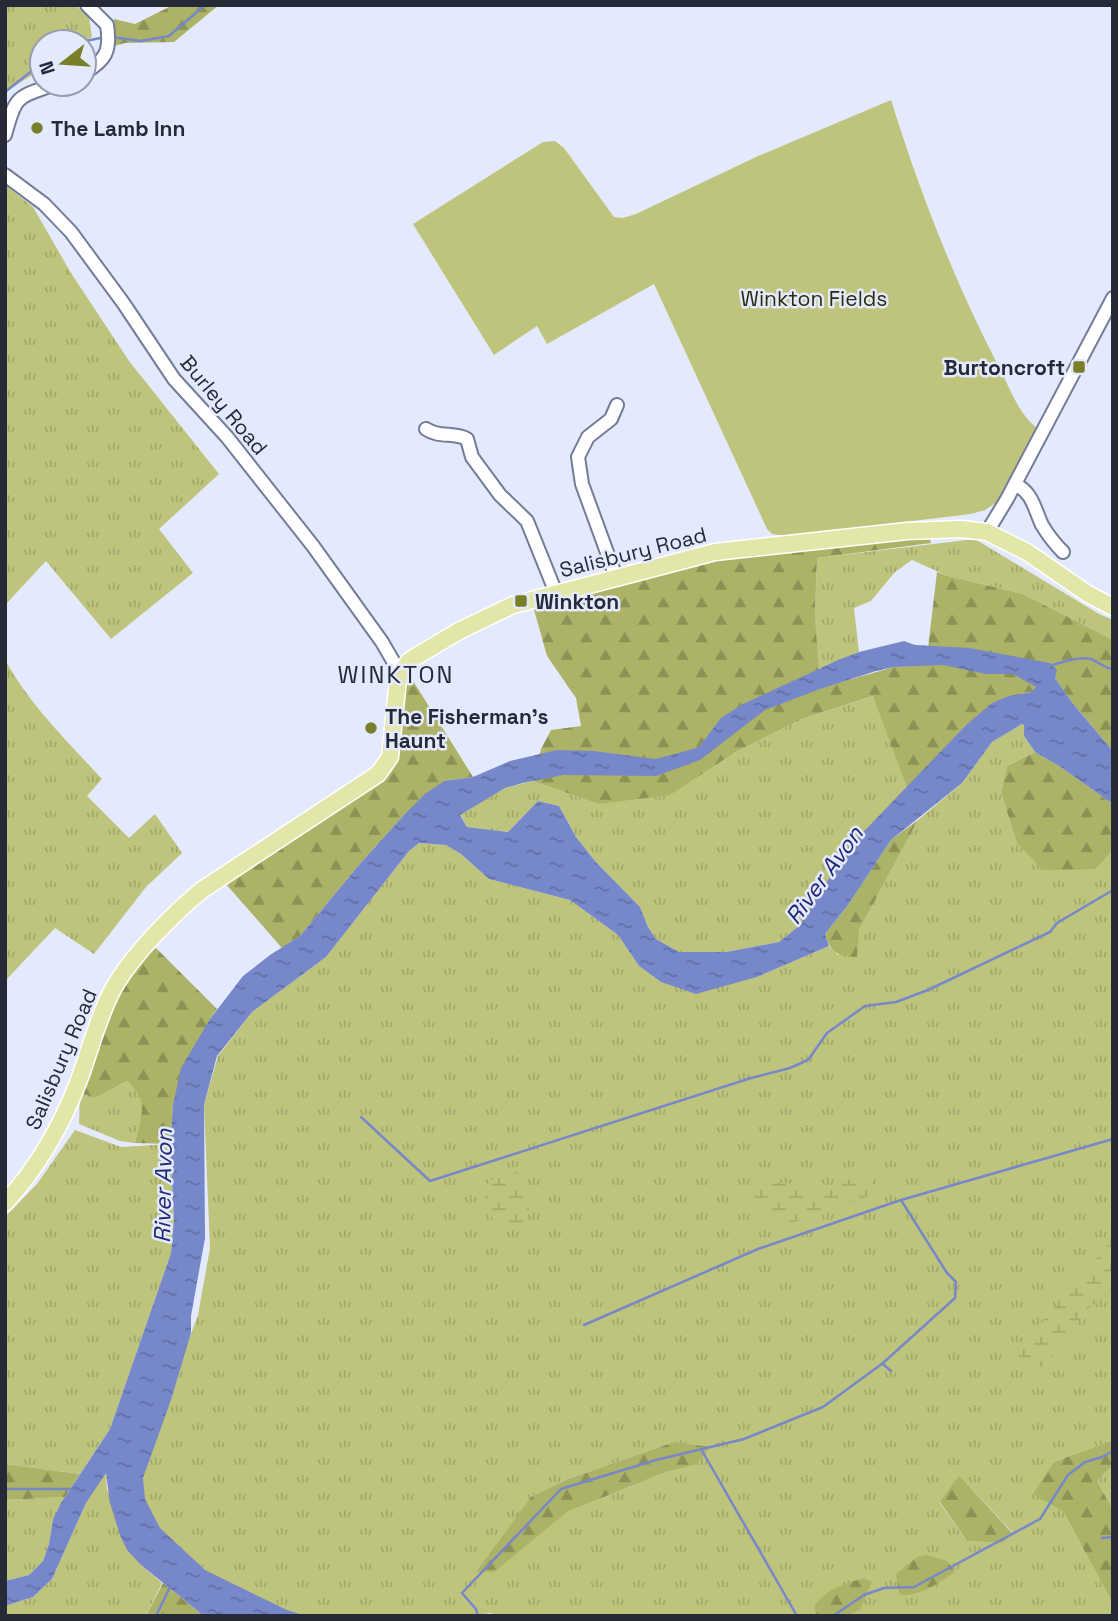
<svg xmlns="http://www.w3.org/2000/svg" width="1118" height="1621" viewBox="0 0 1118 1621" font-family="'Space Grotesk',sans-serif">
	<defs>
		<pattern id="grass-tufts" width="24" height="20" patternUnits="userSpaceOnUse" patternTransform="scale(1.75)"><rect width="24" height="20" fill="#bec47c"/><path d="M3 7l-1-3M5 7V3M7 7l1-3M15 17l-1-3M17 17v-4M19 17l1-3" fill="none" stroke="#a3a86c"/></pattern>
		<pattern id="forest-firs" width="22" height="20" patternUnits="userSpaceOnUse" patternTransform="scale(1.75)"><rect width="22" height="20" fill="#acb266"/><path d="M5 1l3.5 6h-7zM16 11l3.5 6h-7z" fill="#8c9155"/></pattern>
		<pattern id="wetland-marsh" width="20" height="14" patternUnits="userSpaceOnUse" patternTransform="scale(1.75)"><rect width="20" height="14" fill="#bec47c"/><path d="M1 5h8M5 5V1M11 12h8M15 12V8" fill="none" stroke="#a3a86c"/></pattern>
		<pattern id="water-ripples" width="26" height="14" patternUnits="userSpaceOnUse" patternTransform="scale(1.75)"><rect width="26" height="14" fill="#7788ca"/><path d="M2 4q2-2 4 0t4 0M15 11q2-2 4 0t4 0" fill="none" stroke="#616fa5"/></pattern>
	</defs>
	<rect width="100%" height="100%" fill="#e4eafd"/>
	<!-- grass -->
	<path fill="url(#grass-tufts)" fill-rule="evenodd" d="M5 5H75L89 17 92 37 84 42H42V69L5 92Z
		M5 185 33 207 71 273 129 361 219 474 159 529 193 573 111 639 46 561 5 605Z
		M975 539 1099 614 1113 620V640L1023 594 948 576 912 560 895 572 871 601 854 608 859 652 818 669 815 614 817 558Z
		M5 660C30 705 67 741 102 779L87 796 129 838 155 814 182 853 146 887 94 954 55 928 5 981Z
		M874 696 907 788 883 814 799 926 779 942 726 952H679L656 939 648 927 640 907 595 861 576 837 559 806 538 801 508 832 467 827 460 814 505 788 533 781 598 804 734 753 802 719Z
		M1022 724 1024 725V736L1035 752 1007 766 1001 793 1017 843 1096 869 1113 850V1440L1054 1462 1063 1511 1113 1604V1616H497L490 1613 475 1616H295L196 1571 153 1527 135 1484 198 1315 210 1248 204 1105 218 1056 252 1012 326 957 409 851 419 843 447 845 461 854 489 879 570 900 618 935 639 966 661 982 757 977 829 946 838 955 859 930 918 820 962 783 992 742ZM674 1442 695 1465 666 1472 567 1512 532 1496 568 1479ZM959 1475 1013 1533 1003 1543 967 1541 940 1503Z
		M127 1081C151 1104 141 1114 135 1143L120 1141 79 1124 80 1093 95 1098Z
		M75 1130 121 1147 170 1144 174 1220 171 1253 110 1429 80 1474 5 1464V1217L37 1184Z
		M1113 1465V1510L1097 1481Z
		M106 1472 107 1489 141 1565 162 1583 146 1616H5V1606L33 1597 52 1579 86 1503Z
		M65 1497 53 1519 49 1544 43 1561 29 1575 5 1581V1500Z"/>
	<!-- forest -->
	<path fill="url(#forest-firs)" d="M173 5H219L174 42 125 43 114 46V19L135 24Z
		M929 536 931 543 817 558 815 614 820 688 894 667 926 665 937 572 948 576 1023 594 1113 640V751L1074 705 1055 678 1031 692 1023 693 966 725 907 788 873 696 802 719 734 753 670 795 598 804 533 781 541 749 551 730 581 726 576 698 547 656 533 606 712 558Z
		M410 676 473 777 444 781 403 816 358 866 300 936 282 948 225 883 398 755 405 691Z
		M1035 752 1059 766 1113 804V850L1096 869 1043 870 1017 843 1001 793 1007 766Z
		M918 820 859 930 857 957C837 955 832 955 825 934L848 905 891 840Z
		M154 946 217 1009 210 1019 173 1105 170 1144 135 1143C141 1115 150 1103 127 1081L95 1098 80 1093 115 999Z
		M1113 1440V1465L1097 1481 1113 1510V1604L1063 1511 1033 1494 1054 1462Z
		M674 1442 710 1447 695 1465 666 1472 567 1512 494 1572H476L532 1496 568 1479Z
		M5 1464 80 1474 65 1497 5 1500Z
		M959 1475 1013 1534 1003 1543 967 1541 940 1502Z
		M927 1555 947 1561 955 1572C940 1582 916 1599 899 1594L896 1574 917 1557Z
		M864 1578 872 1582 860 1610 846 1616 816 1614 814 1607C825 1589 844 1584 864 1578Z
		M163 1583 204 1616H146Z"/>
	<!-- wetland -->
	<path fill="url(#wetland-marsh)" d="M516 1172C532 1182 532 1208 525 1223 505 1231 497 1223 484 1209L485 1194 490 1180Z
		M865 1174 873 1180V1194C859 1200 845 1203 831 1209 792 1225 780 1231 746 1201L763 1183H785L826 1188Z
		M1113 1235V1288L1088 1309 1045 1367H1023L1018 1354 1031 1335 1107 1246Z"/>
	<!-- park -->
	<path fill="#bec47c" d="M891 100C920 193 955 283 1000 369 1010 389 1019 414 1037 428L1000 500 985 510 971 514 785 536 772 534 767 529 654 284 547 344 537 326 494 355 413 224 543 142 555 141 564 148 614 217 623 218 636 214 756 157Z"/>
	<!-- water -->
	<path fill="url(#water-ripples)" fill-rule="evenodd" d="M904 641 915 645 969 648 1050 663 1057 670 1055 678 1074 705 1113 751V804L1059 766 1035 752 1024 736V725L1022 724 992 742 962 783 891 840 848 905 825 934 829 946 757 977 696 994 661 982 639 966 618 935 570 900 489 879 461 854 446 845 419 843 409 851 326 957 252 1012 217 1056 204 1105 205 1238 191 1316V1333L171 1400 143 1478 145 1499 160 1528 205 1570 287 1610 306 1616H204L141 1565 127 1550 120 1535 110 1503 106 1473 86 1503 52 1579 33 1597 5 1606V1581L29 1575 43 1561 49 1544 53 1519 61 1503 110 1429 171 1253 174 1220 170 1144 173 1105 181 1068 210 1019 243 976 270 955 300 936 358 866 403 816 425 794 444 781 473 777 510 761 557 750 594 751 655 759 679 753 699 747 721 718 743 704 838 660 859 652ZM943 665 986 674H1013L1036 687 1031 692 1009 696 992 703 966 725 849 847 799 926 779 942 726 952H679L656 939 648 927 640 907 595 861 576 837 559 806 538 801 508 832 467 827 460 815 505 788 523 783 563 775 656 776 700 760 765 710 820 689 876 671 894 667Z"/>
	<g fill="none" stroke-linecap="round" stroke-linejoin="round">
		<!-- stream -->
		<path stroke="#7788ca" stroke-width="2.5" d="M111 37 140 41 169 36 205 5
			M81 42 105 37
			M5 92 42 63
			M1050 666C1062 662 1079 656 1091 659 1099 662 1104 668 1113 669
			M361 1117 430 1181 751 1078 790 1068 808 1060 827 1033 865 1006 896 1002 928 990 1050 932 1057 923 1113 890
			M584 1325 758 1249 901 1200 1113 1139
			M883 1364 891 1371
			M701 1449 797 1616
			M5 1489H72
			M1102 1538 1113 1537
			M156 1616 170 1587
			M478 1616 476 1609 462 1593 561 1489 656 1460 744 1439 823 1407 883 1363 955 1298 956 1282 947 1273 901 1200
			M833 1616 864 1595 884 1588 914 1587 1040 1519 1068 1475 1085 1462 1102 1457 1113 1451"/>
		<!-- minor casing -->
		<g stroke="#737c99" stroke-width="16">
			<path id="minor" d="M84 73C106 60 111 51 107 25L87 5
				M5 135C16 94 17 98 55 84
				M5 175 44 204 71 232 124 304 174 379 227 437 313 546 382 642 393 661 402 671
				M426 429C439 438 454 432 467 439L472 457 500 495 527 521 556 593
				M1015 484C1033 493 1034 508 1042 525 1048 535 1055 544 1063 552
				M987 532 1007 499 1113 298
				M616 577 582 484 578 457 588 437 611 419 617 405"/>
		</g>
		<!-- major casing -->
		<g stroke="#fff" stroke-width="19">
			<path id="major" d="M5 1203C38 1167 62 1125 79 1080 90 1050 98 1017 113 989 132 955 172 915 202 890L378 774 390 757 398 680 408 662 415 657 459 631 513 605 715 552 907 531 961 529 987 532 1027 552 1088 594 1113 607"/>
		</g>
		<!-- minor -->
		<use href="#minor" stroke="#fff" stroke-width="12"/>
		<!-- major -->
		<use href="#major" stroke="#e2e6a9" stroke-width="16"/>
	</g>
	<!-- markers -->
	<g fill="#797e28" stroke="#e4eafd" stroke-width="2.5">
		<circle cx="37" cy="128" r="7"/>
		<rect x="1072" y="360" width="14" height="14" rx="3.5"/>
		<rect x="514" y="594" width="14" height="14" rx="3.5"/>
		<circle cx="371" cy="728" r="7"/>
	</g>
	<g text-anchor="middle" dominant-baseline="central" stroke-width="5" stroke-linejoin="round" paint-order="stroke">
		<!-- poi labels -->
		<g font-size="21" font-weight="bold" fill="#262936" stroke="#e4eafd" text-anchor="start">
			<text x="51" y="128">The Lamb Inn</text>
			<text x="1065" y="367" text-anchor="end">Burtoncroft</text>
			<text x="535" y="601">Winkton</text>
			<text x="385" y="716">The Fisherman's<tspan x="385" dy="24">Haunt</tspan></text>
		</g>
		<!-- park labels -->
		<g font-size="21" fill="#292b09" stroke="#e4eafd">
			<text x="814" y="298">Winkton Fields</text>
		</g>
		<!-- street labels -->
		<g font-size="21" fill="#262936" stroke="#e4eafd">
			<text transform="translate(224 405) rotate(50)">Burley Road</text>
			<text transform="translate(633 552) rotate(-14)">Salisbury Road</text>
			<text transform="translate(61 1059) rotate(-67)">Salisbury Road</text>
		</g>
		<!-- water labels -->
		<g font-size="23" font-style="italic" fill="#202874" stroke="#e4eafd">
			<text transform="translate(824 875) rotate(-54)">River Avon</text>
			<text transform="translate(163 1186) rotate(-89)">River Avon</text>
		</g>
		<!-- quarter labels -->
		<g font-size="24" letter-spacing="2" fill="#262936" stroke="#e4eafd">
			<text x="396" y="674">WINKTON</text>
		</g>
	</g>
	<!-- border -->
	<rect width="1118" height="1621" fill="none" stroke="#262936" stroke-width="14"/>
	<!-- north arrow -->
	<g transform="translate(63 63) rotate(253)"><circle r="33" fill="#e4eafd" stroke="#989dad" stroke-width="2"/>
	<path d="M0-5L12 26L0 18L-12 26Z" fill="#797e28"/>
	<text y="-10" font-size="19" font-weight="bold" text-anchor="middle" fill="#262936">N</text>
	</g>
</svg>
